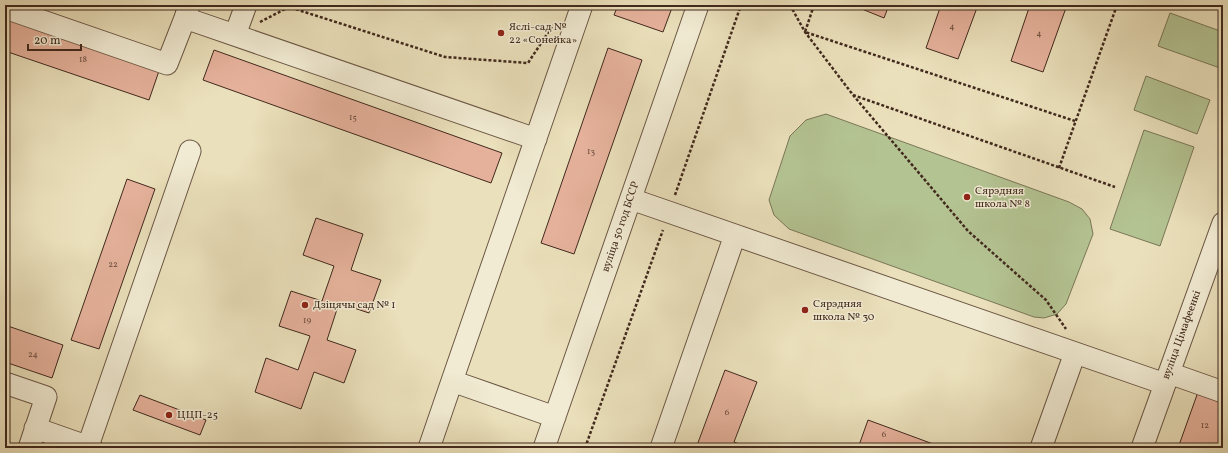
<svg xmlns="http://www.w3.org/2000/svg" width="1228" height="453" viewBox="0 0 1228 453" font-family="Vollkorn,serif">
	<rect width="100%" height="100%" fill="#eae0bb"/>
	<filter id="stains"><feTurbulence type="fractalNoise" baseFrequency=".005" numOctaves="4"/><feColorMatrix values="0 0 0 0 .2 0 0 0 0 .09 0 0 0 0 .02 0 0 0 .5 -.17"/></filter>
	<radialGradient id="worn" r=".72"><stop offset=".6" stop-color="#630" stop-opacity="0"/><stop offset="1" stop-color="#630" stop-opacity=".3"/></radialGradient>
	<!-- green -->
	<path fill="#b4c392" stroke="#7a7658" d="M1170 13 1223 32V60L1220 68 1158 46Z
		M1146 76 1210 100 1197 134 1134 110Z
		M826 114 1069 202 1082 209 1090 219 1093 234 1066 304 1057 314 1044 318 1034 317 789 229 774 215 769 200 790 136 806 120Z
		M1144 130 1194 147 1160 246 1110 229Z"/>
	<!-- building -->
	<path fill="#e5b19b" stroke="#41291d" d="M618 5H673L663 32 614 15Z
		M852 5H889L884 18Z
		M941 5H978L958 59 926 48Z
		M1030 5H1067L1043 72 1011 61Z
		M5 15 160 68 149 100 5 51Z
		M608 48 642 60 574 254 541 243Z
		M214 50 502 153 491 183 203 80Z
		M127 179 155 189 99 349 71 340Z
		M316 218 363 234 351 270 381 280 369 313 339 303 327 340 356 350 344 383 314 372 301 409 255 392 266 358 298 370 310 336 279 326 291 291 322 301 334 266 303 255Z
		M5 325 63 345 52 378 5 362Z
		M725 370 757 382 734 442 750 448H696Z
		M1198 392 1223 401V448H1178Z
		M140 395 206 420 200 435 133 410Z
		M868 420 944 448H858Z"/>
	<g fill="none" stroke-linecap="round" stroke-linejoin="round">
		<!-- minor casing -->
		<g stroke="#6b5744" stroke-width="23">
			<path id="minor" d="M189 5 185 18 536 139
				M5 8 167 64 185 18
				M235 35 246 5
				M631 199 1165 384
				M1169 373 1223 392
				M452 381 582 5
				M5 383 46 397 29 448
				M35 428 92 448
				M88 446 190 151
				M429 448 452 381 555 417
				M544 448 698 5
				M661 448 735 235
				M1041 448 1075 353
				M1142 448 1223 223"/>
		</g>
		<!-- path -->
		<path stroke="#41291d" stroke-width="2.5" stroke-dasharray="3 2" stroke-linecap="butt" d="M790 5 805 32 853 95 968 231 1046 300 1066 329
			M814 5 805 32 1075 121
			M260 22 289 7 445 57 528 63 553 25
			M853 95 1115 187
			M1059 168 1117 5
			M675 195 741 5
			M585 448 663 230"/>
		<!-- minor -->
		<use href="#minor" stroke="#f1ebd3" stroke-width="21"/>
	</g>
	<!-- markers -->
	<g fill="#8f2418" stroke="#f1ebd3" stroke-width="1.5">
		<circle cx="501" cy="33" r="4"/>
		<circle cx="967" cy="197" r="4"/>
		<circle cx="305" cy="305" r="4"/>
		<circle cx="805" cy="310" r="4"/>
		<circle cx="169" cy="415" r="4"/>
	</g>
	<g text-anchor="middle" dominant-baseline="central" stroke-width="3" stroke-linejoin="round" paint-order="stroke">
		<!-- number labels -->
		<g font-size="9" fill="#6a4b3c">
			<text x="952" y="26">4</text>
			<text x="1039" y="33">4</text>
			<text x="83" y="59">18</text>
			<text x="353" y="117">15</text>
			<text x="591" y="151">13</text>
			<text x="113" y="264">22</text>
			<text x="307" y="320">19</text>
			<text x="33" y="354">24</text>
			<text x="727" y="412">6</text>
			<text x="1205" y="425">12</text>
			<text x="884" y="434">6</text>
		</g>
		<!-- poi labels -->
		<g font-size="11" fill="#41291d" stroke="#f1ebd3" text-anchor="start">
			<text x="509" y="27">Яслі-сад №<tspan x="509" dy="13">22 «Сонейка»</tspan></text>
			<text x="975" y="191">Сярэдняя<tspan x="975" dy="13">школа № 8</tspan></text>
			<text x="813" y="304">Сярэдняя<tspan x="813" dy="13">школа № 30</tspan></text>
			<text x="313" y="305">Дзіцячы сад № 1</text>
			<text x="177" y="415">ЦЦП-25</text>
		</g>
		<!-- street labels -->
		<g font-size="11" fill="#41291d" stroke="#f1ebd3">
			<text transform="translate(621 227) rotate(-71)">вуліца 50 год БССР</text>
			<text transform="translate(1182 335) rotate(-70)">вуліца Цімафеенкі</text>
		</g>
	</g>
	<!-- margin -->
	<rect width="1228" height="453" fill="none" stroke="#eae0bb" stroke-width="20"/>
	<rect x="6" y="6" width="1216" height="441" fill="none" stroke="#41291d" stroke-width="2"/>
	<rect x="10" y="10" width="1208" height="433" fill="none" stroke="#41291d"/>
	<!-- scale -->
	<path d="M28 44v6h53v-6" fill="none" stroke="#41291d" stroke-width="2"/>
	<text x="34" y="44" font-size="12" fill="#41291d" stroke="#f1ebd3" stroke-width="3" paint-order="stroke">20 m</text>
	<rect width="100%" height="100%" filter="url(#stains)"/>
	<rect width="100%" height="100%" fill="url(#worn)"/>
</svg>
